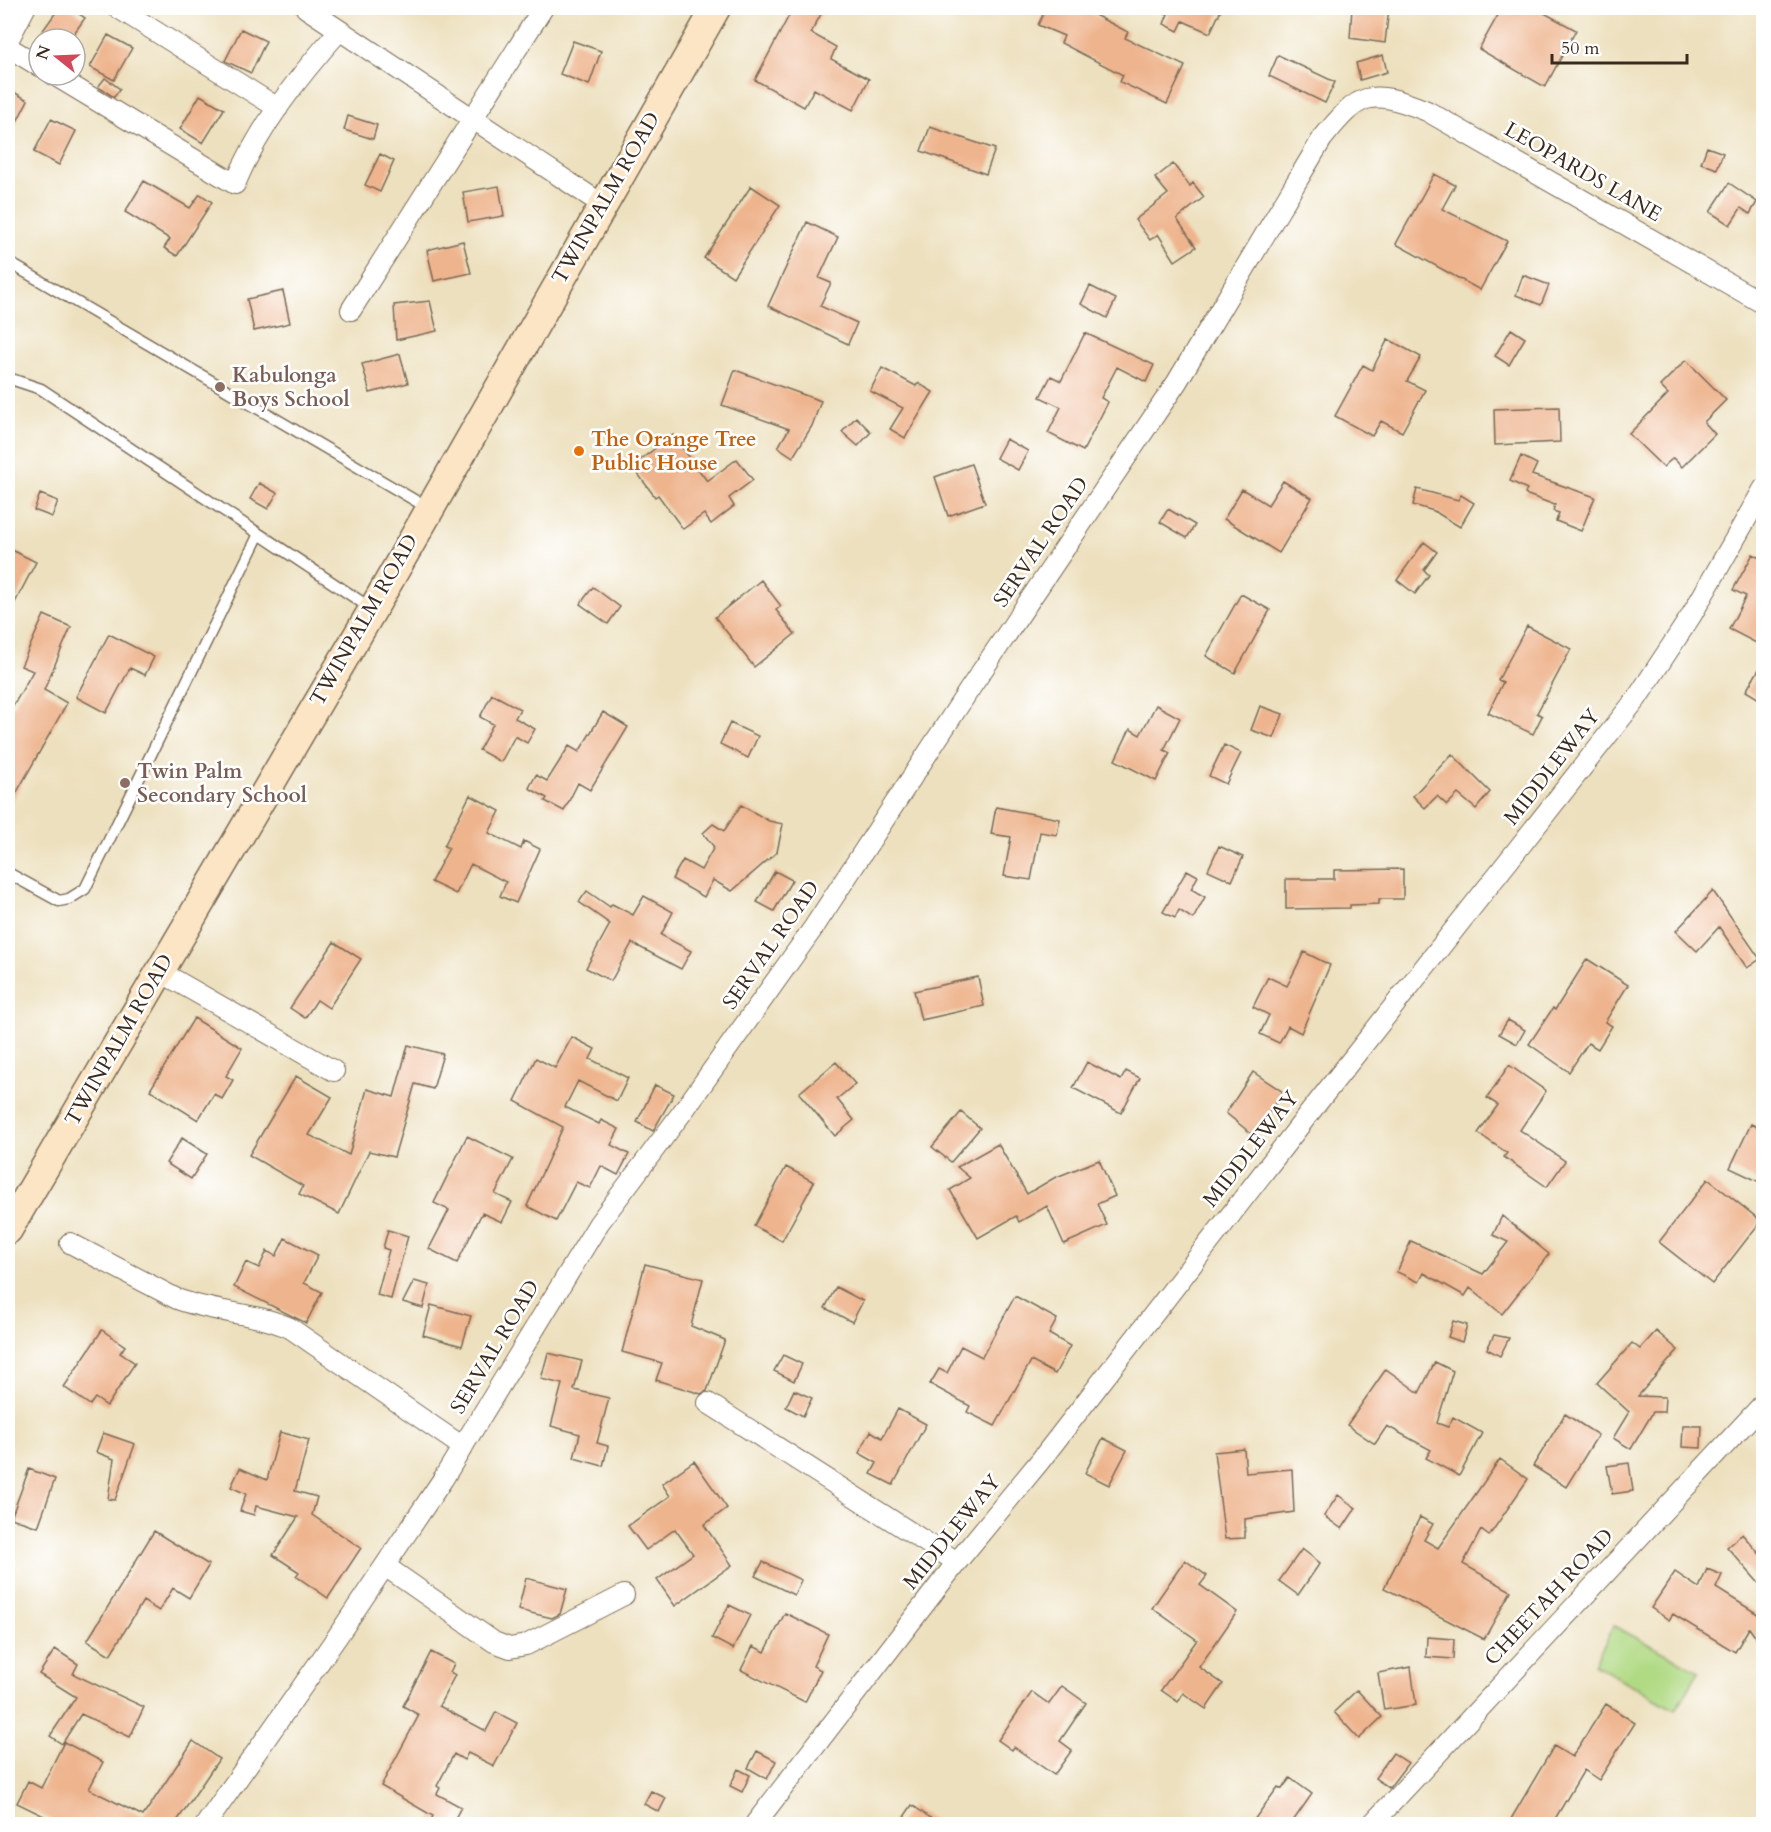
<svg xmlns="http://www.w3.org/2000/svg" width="1771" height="1832" viewBox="0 0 1771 1832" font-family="Cardo,serif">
	<rect width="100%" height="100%" fill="#fff"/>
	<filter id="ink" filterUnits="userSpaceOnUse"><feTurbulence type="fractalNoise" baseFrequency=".0167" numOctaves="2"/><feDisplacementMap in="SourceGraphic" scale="12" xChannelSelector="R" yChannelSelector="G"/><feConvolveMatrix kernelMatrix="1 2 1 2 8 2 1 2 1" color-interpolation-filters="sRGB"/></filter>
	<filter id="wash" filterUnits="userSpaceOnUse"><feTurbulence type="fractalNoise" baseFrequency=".008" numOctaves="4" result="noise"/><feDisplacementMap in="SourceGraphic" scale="24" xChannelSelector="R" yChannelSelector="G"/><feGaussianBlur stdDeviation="1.35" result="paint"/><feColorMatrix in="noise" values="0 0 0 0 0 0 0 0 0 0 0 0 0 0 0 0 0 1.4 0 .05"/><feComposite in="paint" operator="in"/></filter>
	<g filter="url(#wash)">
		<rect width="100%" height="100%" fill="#ede0be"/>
		<!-- green -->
		<path fill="#b1da84" stroke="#768251" stroke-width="1.5" d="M1614 1626 1699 1671 1675 1710 1594 1664Z"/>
		<g id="blocks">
			<!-- building -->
			<path fill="#eeb48d" d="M59 8H70L85 18 70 39H49L41 33Z
				M793 8H814L822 12 811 33 836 47 831 59 869 79 853 110 814 89 804 107 755 80Z
				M1046 8H1065L1077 13 1081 8 1128 32 1125 38 1185 66 1167 104 1120 82 1123 75 1061 43 1064 36 1038 25Z
				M1154 8H1222L1210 33 1183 21 1178 31 1164 24 1168 14Z
				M1352 8H1389L1385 43 1350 38Z
				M1502 8H1535L1576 30 1545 87 1479 49Z
				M241 29 266 41 251 73 225 61Z
				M108 35 132 48 114 80 90 67Z
				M573 41 601 51 589 85 560 74Z
				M1278 55 1335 82 1325 103 1269 76Z
				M1383 55 1387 72 1360 80 1356 63Z
				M105 78 120 89 114 97 98 87Z
				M8 89 28 100 8 139Z
				M200 95 224 109 203 143 180 129Z
				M348 116 377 125 373 139 344 130Z
				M51 119 76 131 59 165 34 152Z
				M930 127 995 149 986 174 921 151Z
				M1707 147 1723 153 1717 169 1701 163Z
				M380 154 394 161 380 192 365 185Z
				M1173 164 1190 186 1193 183 1204 197 1177 219 1196 247 1175 261 1158 234 1150 240 1135 220 1168 194 1155 178Z
				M1434 174 1455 185 1442 209 1507 241 1480 290 1396 244Z
				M144 181 190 208 200 194 212 202 177 256 164 248 170 239 125 212Z
				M1729 183 1757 202 1750 214 1741 208 1730 225 1710 212Z
				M499 186 504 216 468 222 463 192Z
				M751 186 780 205 733 277 704 258Z
				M807 222 838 237 819 278 831 283 820 306 857 323 848 344 768 306Z
				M463 241 471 273 434 281 427 250Z
				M1523 275 1549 285 1541 305 1516 295Z
				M1090 286 1116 299 1107 318 1081 304Z
				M283 291 290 323 254 331 247 299Z
				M430 301 437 331 396 340 394 305Z
				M1511 329 1525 338 1509 365 1495 356Z
				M1085 333 1154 365 1146 382 1117 367 1101 398 1108 402 1083 451 1048 433 1061 407 1040 397 1051 376 1061 381Z
				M1388 339 1421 357 1407 381 1425 390 1402 432 1381 421 1372 436 1335 416 1363 365 1372 370Z
				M400 354 408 383 370 393 362 364Z
				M1686 360 1726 400 1704 422 1715 434 1682 467 1673 458 1663 467 1629 434 1668 394 1660 386Z
				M882 368 916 386 918 383 933 392 905 438 890 429 903 408 870 391Z
				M735 370 821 401 812 426 793 457 778 447 789 429 722 405Z
				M1559 407 1560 442 1495 445 1494 409Z
				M856 417 871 432 858 446 842 432Z
				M673 435 707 481 737 459 753 480 729 498 734 506 711 524 704 514 683 529 658 495 655 497 632 466Z
				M1006 439 1028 451 1018 470 996 458Z
				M1521 456 1537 464 1532 475 1595 497 1581 531 1556 521 1559 513 1553 511 1555 505 1525 494 1527 489 1510 481Z
				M971 464 985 503 948 516 935 477Z
				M1283 481 1312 498 1279 553 1224 519 1242 489 1268 505Z
				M259 483 277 493 268 509 250 499Z
				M1417 489 1458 500 1461 495 1474 503 1460 527 1434 511 1413 505Z
				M40 494 58 501 52 517 34 510Z
				M1168 509 1195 525 1187 538 1160 522Z
				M1424 542 1437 552 1424 570 1429 575 1415 594 1397 580Z
				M8 548 36 562 8 616Z
				M1753 554 1764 560V647L1729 629 1746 596 1733 590Z
				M761 580 781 606 776 610 795 634 754 667 715 617Z
				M593 587 620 607 608 624 580 604Z
				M1241 594 1270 610 1235 673 1206 656Z
				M44 615 71 627 44 690 67 703 8 808V715L33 671 21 666Z
				M1527 626 1571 649 1537 713 1542 716 1533 734 1488 713 1503 682 1498 680Z
				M109 634 154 657 145 675 130 668 106 713 76 697Z
				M1764 661V702L1746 691Z
				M492 694 520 709 515 718 535 729 527 743 515 736 501 762 479 750 493 724 480 717Z
				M1156 705 1180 718 1164 750 1170 753 1156 781 1115 760 1130 729 1140 735Z
				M1260 706 1283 714 1274 738 1251 730Z
				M603 712 628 727 590 790 578 783 564 811 545 801 547 798 529 788 536 775 547 781 569 746 579 752Z
				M730 723 758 736 748 758 720 744Z
				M1224 745 1241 753 1226 784 1209 776Z
				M1452 754 1490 792 1476 809 1458 794 1447 805 1437 796 1425 808 1413 796Z
				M470 795 500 811 489 833 521 849 524 841 540 849 516 903 500 896 506 882 471 864 456 894 431 882 449 848 444 846Z
				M741 805 769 821 783 824 777 852 732 891 713 880 704 897 672 879 683 860 701 870 714 847 703 833 713 824 724 831Z
				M996 807 1060 819 1057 835 1040 832 1031 880 1004 876 1011 837 991 834Z
				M1219 846 1243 857 1232 881 1208 870Z
				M1403 869V899H1379V904L1350 905V908L1286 909V879H1334V870Z
				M1187 870 1198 876 1191 889 1205 897 1193 919 1179 910 1175 918 1163 912Z
				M775 871 792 880 774 911 757 902Z
				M587 891 610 907 612 904 633 915 644 896 673 912 661 935 691 951 681 969 632 943 611 981 586 968 610 924 579 902Z
				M1713 891 1760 959 1747 968 1719 927 1697 951 1676 931Z
				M334 942 361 959 329 1008 317 1000 305 1018 290 1008Z
				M1304 952 1330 965 1301 1033 1288 1026 1279 1043 1260 1034 1269 1015 1253 1007 1268 977 1287 986Z
				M1587 959 1628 985 1605 1022 1612 1026 1598 1049 1588 1043 1569 1072 1529 1044 1553 1008 1555 1010Z
				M978 977 984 1006 921 1020 914 991Z
				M194 1018 242 1048 226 1076 233 1080 222 1099 214 1094 198 1120 150 1090Z
				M1508 1020 1525 1030 1517 1044 1499 1034Z
				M572 1037 595 1049 590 1059 628 1078 617 1101 578 1081 565 1107 599 1124 601 1120 619 1129 611 1145 629 1154 618 1175 601 1166 590 1188 576 1182 556 1221 527 1206 563 1127 515 1101 536 1058 555 1068Z
				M408 1045 443 1054 433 1089 415 1084 394 1157 369 1151 339 1214 299 1194 303 1186 249 1155 296 1076 332 1097 309 1135 349 1155 367 1089 394 1097Z
				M836 1062 855 1084 837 1099 854 1120 835 1136 799 1093Z
				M1087 1062 1121 1080 1126 1071 1140 1078 1121 1113 1073 1088Z
				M1509 1065 1546 1091 1520 1130 1565 1161 1547 1187 1504 1157 1507 1153 1478 1133 1498 1105 1487 1098Z
				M1253 1072 1283 1092 1254 1136 1226 1113Z
				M655 1085 674 1094 653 1131 637 1122Z
				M961 1112 980 1128 951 1162 932 1147Z
				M1751 1124 1764 1130V1184L1730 1168Z
				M467 1136 513 1159 495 1194 512 1202 502 1222 482 1213 457 1263 429 1249 449 1210 434 1203Z
				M182 1138 207 1154 191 1179 166 1163Z
				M998 1144 1027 1194 1054 1178 1099 1160 1115 1196 1097 1204 1107 1225 1064 1244 1047 1206 1019 1222 1016 1216 978 1238 950 1190 970 1178 957 1167Z
				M786 1167 814 1182 782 1241 754 1226Z
				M1708 1179 1761 1221 1712 1284 1659 1242Z
				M1502 1216 1549 1254 1502 1314 1470 1288 1465 1296 1424 1273 1419 1282 1397 1272 1411 1241 1483 1274 1508 1242 1493 1235Z
				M388 1230 408 1236 391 1299 377 1295 389 1250 383 1248Z
				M285 1238 318 1255 304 1283 322 1292 306 1323 234 1287 246 1262 259 1268 267 1251 276 1256Z
				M645 1264 703 1279 691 1326 725 1340 707 1391 701 1394 656 1380 662 1363 622 1352Z
				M414 1281 429 1285 423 1308 403 1302Z
				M836 1287 863 1301 852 1322 825 1308Z
				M1015 1296 1057 1319 1049 1334 1070 1346 1055 1374 1031 1361 995 1426 967 1412 970 1406 930 1384 939 1369 947 1373 961 1346 982 1357Z
				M431 1305 471 1316 462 1346 423 1335Z
				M1453 1321 1467 1325 1462 1342 1448 1337Z
				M102 1330 125 1346 120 1353 135 1363 107 1406 95 1398 90 1405 64 1387Z
				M1656 1331 1678 1350 1638 1396 1665 1397 1664 1412H1653L1631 1449 1613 1438 1629 1412 1597 1383 1632 1343 1640 1349Z
				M1494 1335 1509 1338 1500 1356 1487 1349Z
				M548 1353 582 1361 574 1390 609 1398 597 1443 608 1446 603 1466 574 1458 580 1434 551 1426 562 1384 541 1379Z
				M783 1355 802 1364 794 1381 774 1371Z
				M1435 1362 1453 1371 1437 1423 1448 1427 1453 1417 1482 1433 1459 1476 1426 1458 1431 1450 1387 1426 1375 1444 1347 1425 1386 1369 1419 1393Z
				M794 1390 812 1398 803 1416 786 1407Z
				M898 1409 926 1424 893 1485 871 1474 877 1463 859 1453 871 1431 882 1438Z
				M1565 1414 1598 1435 1566 1487 1533 1466Z
				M1683 1426H1702L1701 1448 1682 1447Z
				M280 1432 309 1440 295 1491 317 1497 312 1515 361 1548 328 1598 296 1576 299 1572 273 1555 298 1517 256 1506 254 1515 240 1511 246 1494 231 1487 240 1468 267 1480Z
				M103 1433 135 1444 115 1500 108 1499 114 1459 96 1452Z
				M1103 1438 1127 1450 1109 1485 1085 1473Z
				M1244 1449 1246 1473 1292 1469 1294 1512 1245 1519V1538L1225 1539 1214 1452Z
				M1500 1459 1528 1479 1489 1536 1481 1530 1463 1564 1511 1591 1484 1639 1384 1588 1420 1517 1433 1524 1424 1540 1438 1548Z
				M694 1461 727 1508 704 1525 732 1565 675 1606 657 1580 693 1554 675 1529 646 1550 628 1526 670 1496 662 1484Z
				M1629 1463 1633 1491 1612 1494 1607 1466Z
				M29 1469 55 1479 38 1527 11 1518Z
				M1338 1495 1356 1508 1342 1529 1324 1516Z
				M154 1531 209 1565 189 1598 173 1588 159 1611 143 1601 110 1655 87 1641Z
				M1742 1534 1764 1559V1589L1727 1547Z
				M1302 1549 1320 1563 1298 1595 1279 1581Z
				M1185 1560 1207 1576 1200 1585 1237 1612 1199 1667 1223 1684 1206 1709 1183 1693 1178 1702 1161 1690 1197 1640 1152 1608Z
				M763 1562 801 1580 794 1595 755 1576Z
				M1707 1569 1722 1575 1716 1588 1764 1618V1649L1749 1628 1735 1652 1673 1614 1669 1620 1651 1608 1675 1572 1699 1588Z
				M526 1578 567 1589 560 1614 552 1618 518 1610Z
				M729 1605 750 1615 733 1649 712 1638Z
				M785 1613 828 1634 813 1666 821 1670 805 1702 741 1670 753 1646 765 1652Z
				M1427 1637 1454 1639 1453 1659 1426 1657Z
				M55 1649 78 1664 73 1674 144 1707 130 1737 81 1714 62 1744 50 1736 76 1697 39 1674Z
				M431 1652 454 1664 450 1672 455 1675 439 1706 486 1731 496 1712 517 1723 494 1766 468 1753 464 1760 454 1754 437 1786 440 1788 437 1794 461 1807 452 1824H429L433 1816 381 1786 419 1715 403 1706Z
				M1411 1667 1416 1705 1384 1710 1378 1673Z
				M1062 1686 1086 1703 1060 1741 1072 1750 1054 1775 1014 1747 1012 1750 998 1740 1032 1692 1049 1704Z
				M1357 1690 1382 1717 1359 1739 1334 1712Z
				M1606 1704 1635 1723 1599 1780 1584 1770 1552 1824H1508L1554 1746 1572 1757Z
				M193 1741 219 1759 175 1824H60L17 1803 28 1781 41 1788 64 1742 103 1762 89 1789 143 1816Z
				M757 1751 776 1761 767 1779 748 1768Z
				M1393 1753 1408 1763 1389 1788 1375 1778Z
				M738 1769 750 1775 742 1792 730 1786Z
				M1290 1778 1312 1794 1291 1824H1251L1278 1787 1282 1789Z
				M651 1791 666 1798 659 1812 644 1804Z
				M912 1805 939 1824H899Z"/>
		</g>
	</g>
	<g filter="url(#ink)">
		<use href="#blocks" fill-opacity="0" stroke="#796a56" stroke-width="1.5"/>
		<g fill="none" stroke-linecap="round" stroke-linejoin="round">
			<!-- lane casing -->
			<g stroke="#796a56" stroke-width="13">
				<path id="lane" d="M8 262 428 508
					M8 378 41 389 372 609
					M8 873 59 901 69 899 85 889 259 534"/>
			</g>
			<!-- street casing -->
			<g stroke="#796a56" stroke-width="22">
				<path id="street" d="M118 8 278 108
					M306 8 603 205
					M8 41 25 8
					M8 47 39 66
					M54 75 235 184C259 127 298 77 339 31
					M351 310 543 8
					M159 971 334 1071
					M70 1243 177 1299C214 1313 254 1312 290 1328L463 1447
					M708 1403 957 1562
					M385 1566 494 1642 510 1648 526 1645 624 1595
					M206 1824 337 1637 443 1479 599 1223 684 1110 814 927 971 687 1177 382 1322 139C1360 92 1369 88 1427 111L1764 304
					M755 1824 957 1562 1040 1461 1311 1111 1637 698 1691 616 1764 488
					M1372 1824 1764 1403"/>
			</g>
			<!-- secondary casing -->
			<g stroke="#796a56" stroke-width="31">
				<path id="secondary" d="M8 1230 373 609 716 8"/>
			</g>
			<!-- lane -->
			<use href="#lane" stroke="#fff" stroke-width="10"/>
			<!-- street -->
			<use href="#street" stroke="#fff" stroke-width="20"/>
			<!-- secondary -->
			<use href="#secondary" stroke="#fce5c4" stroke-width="28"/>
		</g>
	</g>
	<!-- markers -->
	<g fill="#8d6e63" stroke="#fff" stroke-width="2">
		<circle cx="220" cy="387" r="6"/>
		<circle cx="125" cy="783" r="6"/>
	</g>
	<circle fill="#e8710a" stroke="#fff" stroke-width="2" cx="579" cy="451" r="6"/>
	<g text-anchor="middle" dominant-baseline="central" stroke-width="5" stroke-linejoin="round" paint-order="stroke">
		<!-- street labels -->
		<g font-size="21" fill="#3b2a1e" stroke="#fff">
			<text transform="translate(1583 172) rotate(30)">LEOPARDS LANE</text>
			<text transform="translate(606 198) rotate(-60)">TWINPALM ROAD</text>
			<text transform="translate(1041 542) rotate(-56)">SERVAL ROAD</text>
			<text transform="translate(364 620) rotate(-60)">TWINPALM ROAD</text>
			<text transform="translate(1552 767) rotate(-52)">MIDDLEWAY</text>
			<text transform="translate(771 945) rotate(-55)">SERVAL ROAD</text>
			<text transform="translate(119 1040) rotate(-60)">TWINPALM ROAD</text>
			<text transform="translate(1251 1149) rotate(-52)">MIDDLEWAY</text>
			<text transform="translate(495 1347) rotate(-59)">SERVAL ROAD</text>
			<text transform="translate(952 1532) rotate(-51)">MIDDLEWAY</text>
			<text transform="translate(1549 1597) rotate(-47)">CHEETAH ROAD</text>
		</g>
		<!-- education labels -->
		<g font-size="21" font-weight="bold" fill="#785e54" stroke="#fff" text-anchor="start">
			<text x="232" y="375">Kabulonga<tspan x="232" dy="24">Boys School</tspan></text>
			<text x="137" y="771">Twin Palm<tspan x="137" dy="24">Secondary School</tspan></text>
		</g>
		<!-- food labels -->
		<g font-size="21" font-weight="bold" fill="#c56008" stroke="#fff" text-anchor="start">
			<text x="591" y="439">The Orange Tree<tspan x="591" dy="24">Public House</tspan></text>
		</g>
	</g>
	<!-- margin -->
	<rect width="1771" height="1832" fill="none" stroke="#fff" stroke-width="30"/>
	<!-- north arrow -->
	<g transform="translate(57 57) rotate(288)"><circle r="28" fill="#ffffff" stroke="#b1aaa5" stroke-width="1.5"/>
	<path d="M0-4.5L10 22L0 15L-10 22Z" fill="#d1495b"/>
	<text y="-9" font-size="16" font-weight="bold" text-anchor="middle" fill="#3b2a1e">N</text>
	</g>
	<!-- scale -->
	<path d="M1552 54v9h135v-9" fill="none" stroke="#3b2a1e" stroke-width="3"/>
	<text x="1561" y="54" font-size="18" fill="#3b2a1e" stroke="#ffffff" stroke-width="4.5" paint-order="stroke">50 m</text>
</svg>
